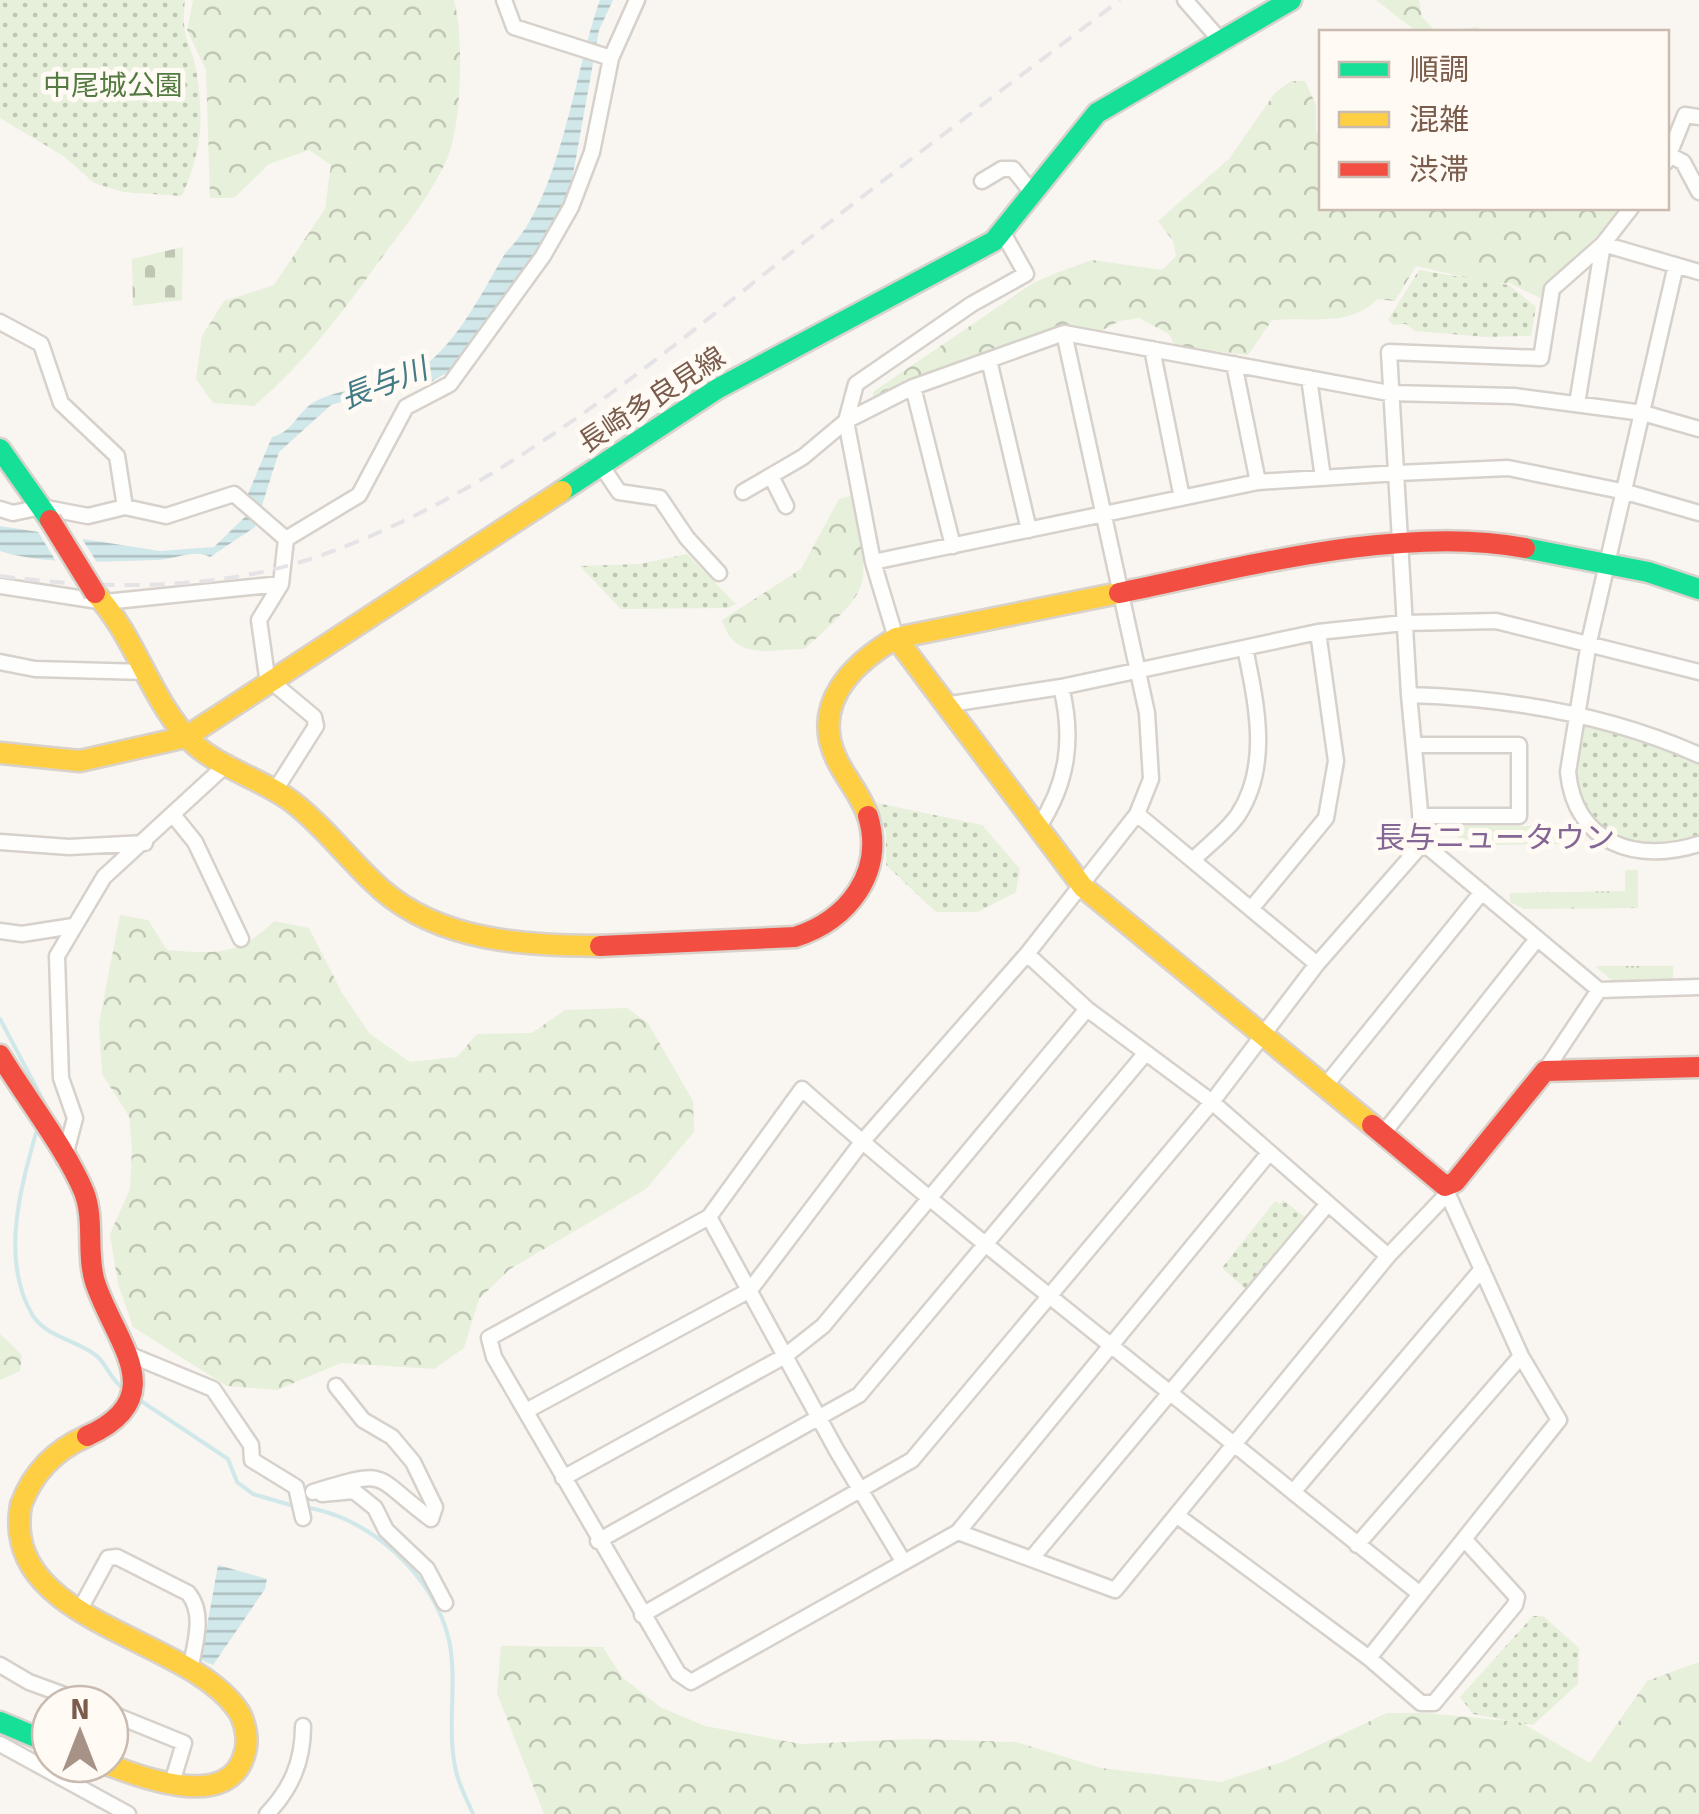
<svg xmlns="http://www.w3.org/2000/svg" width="1699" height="1814" viewBox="0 0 1699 1814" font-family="Signika,'Noto Sans JP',sans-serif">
	<defs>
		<pattern id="grass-tufts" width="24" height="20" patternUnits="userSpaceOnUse" patternTransform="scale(2.5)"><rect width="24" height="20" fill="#e7f0db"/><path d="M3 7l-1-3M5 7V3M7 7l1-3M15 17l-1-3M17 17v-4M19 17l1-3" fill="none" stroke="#c0c6b4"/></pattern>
		<pattern id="forest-crowns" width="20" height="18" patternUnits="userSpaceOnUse" patternTransform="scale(2.5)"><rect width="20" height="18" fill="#e7f0db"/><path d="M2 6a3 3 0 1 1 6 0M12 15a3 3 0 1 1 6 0" fill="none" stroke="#c0c6b4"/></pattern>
		<pattern id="cemetery-stones" width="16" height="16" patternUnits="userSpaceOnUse" patternTransform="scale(2.5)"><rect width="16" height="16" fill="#e7f0db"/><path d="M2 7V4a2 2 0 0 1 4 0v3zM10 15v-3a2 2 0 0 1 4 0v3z" fill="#c0c6b4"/></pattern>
		<pattern id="park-dots" width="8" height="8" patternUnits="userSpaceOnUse" patternTransform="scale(2.5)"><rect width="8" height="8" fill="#e7f0db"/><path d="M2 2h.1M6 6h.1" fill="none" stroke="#c0c6b4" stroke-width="1.8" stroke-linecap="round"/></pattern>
		<pattern id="water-rules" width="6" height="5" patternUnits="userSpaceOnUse" patternTransform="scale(2.5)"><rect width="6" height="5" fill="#d0e8ea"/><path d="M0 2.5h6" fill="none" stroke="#aebfc0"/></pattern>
	</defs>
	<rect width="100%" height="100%" fill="#f9f5f0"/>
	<!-- grass -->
	<path fill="url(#grass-tufts)" d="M1449 826H1561L1560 844 1492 845 1490 837 1461 840Z
		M1625 870H1638V908L1524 909 1510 902V893L1625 891Z
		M1595 966H1673V983L1617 985Z"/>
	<!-- forest -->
	<path fill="url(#forest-crowns)" d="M193 0H454C464 36 462 125 447 159 433 191 409 222 388 249 347 306 308 360 254 406L213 403 196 379 202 336 224 301 274 285 325 209 331 165 309 150 269 164 234 198H210L206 70 187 30Z
		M1376 0H1419L1422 17 1436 32 1476 27 1489 32H1417Z
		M1291 81H1305L1316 105V131L1321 137 1322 208H1623C1599 240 1560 263 1542 299L1509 283H1490L1416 266 1395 301 1377 299C1352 327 1308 317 1272 320L1248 355 1176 347 1169 334 1139 318 1119 321 1101 331 1058 330 873 404V392L1033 283 1059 272 1092 260 1162 270 1176 256 1173 241 1158 221 1229 159 1275 93Z
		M851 496C870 591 876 582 805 649 769 649 735 662 722 620L801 569 839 499Z
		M120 915 148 920 167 950C214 954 239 956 274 921L309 928 342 993 370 1034 410 1062 457 1057 477 1034 532 1033 565 1010 627 1008 648 1023 693 1101 694 1132 646 1189 510 1269 479 1299 464 1348 434 1369 341 1363 277 1390 227 1386 133 1327 118 1284 110 1234 130 1189 132 1149 129 1116 102 1074 99 1023Z
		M0 1334 22 1355 20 1371 0 1380Z
		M501 1646 603 1647 622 1677 660 1707 705 1726 801 1744 915 1739 1016 1742 1101 1768 1221 1782 1285 1761 1387 1713H1425L1520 1722 1590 1763 1647 1681 1699 1662V1814H544L497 1693Z"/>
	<!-- cemetery -->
	<path fill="url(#cemetery-stones)" d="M183 247 182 300 133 306 132 259Z"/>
	<!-- park -->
	<path fill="url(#park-dots)" d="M0 0H185C180 42 192 40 197 75 204 123 201 152 182 196L123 192 94 183 65 157 0 118Z
		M1419 270 1509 285 1536 307 1531 336 1486 337 1415 331 1406 324 1393 325 1388 320Z
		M687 554 736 604 728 608 621 609 580 566 640 564Z
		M1588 723 1699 761V838C1685 847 1670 846 1654 847 1612 849 1572 810 1573 768 1573 755 1577 741 1579 729Z
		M877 803 982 825 1020 869 1016 892 978 912H936L886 865V833Z
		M1283 1200 1309 1220 1248 1291 1222 1268 1275 1201 1280 1204Z
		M1533 1616H1543L1579 1648 1578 1684 1533 1725 1473 1714 1460 1697Z"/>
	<!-- water -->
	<path fill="url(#water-rules)" d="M600 0H613L599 30 570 191 529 268 460 365 429 383 379 390 331 405 279 452 255 527 210 557C195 548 173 560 156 560 108 561 47 566 0 551V526L160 551 214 547 247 515 245 501 272 437C294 432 298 409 318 400 347 387 371 388 399 379 449 363 480 295 506 252 561 201 574 71 600 0Z
		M218 1565 267 1579 265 1589 213 1665 201 1660Z"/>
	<!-- pier -->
	<path fill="#f9f5f0" d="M35 527 79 534 98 564 57 563Z"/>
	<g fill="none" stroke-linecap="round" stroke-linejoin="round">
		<!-- stream -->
		<path stroke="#d0e8ea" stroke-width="4" d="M0 1019 45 1104 43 1110
			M36 1133C20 1190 0 1261 33 1316 49 1339 79 1340 98 1357 108 1367 111 1380 123 1388
			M138 1399 228 1459 237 1482 253 1494 294 1506
			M304 1507C369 1516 434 1575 449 1640 458 1682 446 1729 456 1771 459 1785 467 1800 473 1814"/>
		<!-- street casing -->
		<g stroke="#d7d1cb" stroke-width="19">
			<path id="street" d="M504 0 514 27 611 58
				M1185 0 1220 40
				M1671 156 1683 162 1699 192
				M1666 162 1685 115 1699 117
				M982 181 1002 169H1013L1034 195
				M1676 265 1589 642 1568 772C1575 844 1637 864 1699 844
				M1699 272 1603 244 1552 289 1541 358 1389 352 1409 695 1423 843 1599 990 1699 987
				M0 322 41 344 61 403 117 456 125 507 166 516 234 494 286 539
				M1152 349 1182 498
				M989 360 1029 530
				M1234 364 1258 482
				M1309 378 1323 478
				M913 387 953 546
				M1577 404 1603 244 1631 208
				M601 465 619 492 660 498 687 538 719 573
				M771 476 786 506
				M743 492 803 457 846 421 856 384 972 304 1026 274 1003 233
				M0 509 13 513 41 507 88 516 125 507
				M286 539 359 495 406 407 450 384 543 256 571 207 592 152 611 58 637 0
				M873 562 1258 482 1398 473 1508 468 1626 492 1699 513
				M0 586 105 602 281 584
				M896 638 873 562 846 421 913 387 1064 333 1389 393 1514 396 1643 413 1699 429
				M0 662 35 669 145 672
				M272 682 314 717 316 726 276 789
				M268 684 259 620 281 584 286 539
				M1409 695C1509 698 1607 714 1699 755
				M944 705 1061 687 1318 632 1404 623 1496 621 1699 672
				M1414 745H1519V816H1420
				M1137 814 1317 964
				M174 816 195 842 241 939
				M1038 828C1068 783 1074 738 1061 687
				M0 842 69 847 145 843
				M1194 859C1208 845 1227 831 1238 815 1271 765 1256 702 1245 648
				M1251 909 1326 818 1336 761 1318 632
				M0 931 22 934 73 926
				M1027 954 1087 1009 1212 1102 1388 1256
				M1545 1071 1599 990
				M1325 1086 1482 892
				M1382 1135 1537 939
				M1269 1153 958 1532 691 1682 678 1673 494 1357 489 1338 709 1217 802 1089C960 1229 1129 1358 1293 1492
				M64 1160 75 1118 61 1078 57 956 104 877 228 763
				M709 1217 837 1451 903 1561
				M133 1356 213 1389 251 1445 252 1460 296 1487 303 1518
				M526 1411 750 1290 862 1142 1027 954 1137 814 1151 779 1147 713 1064 333
				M563 1478 785 1356 823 1326 1087 1009
				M313 1492C392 1468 370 1474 431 1519L435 1507 413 1462 392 1437 363 1420 336 1386
				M322 1494 354 1491 375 1508 386 1530 427 1569 445 1603
				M1179 1517 1369 1658 1421 1703H1434L1515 1605 1517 1597 1465 1540
				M958 1532 1115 1590 1388 1256 1447 1194
				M598 1541 859 1395 1144 1055
				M1357 1545 1521 1356
				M1031 1559 1326 1206
				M1420 1594 1293 1492 1482 1269
				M78 1613 108 1558 117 1557 188 1593C206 1614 194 1646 190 1671
				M642 1615 912 1460 1212 1102 1317 964 1423 843
				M1369 1658 1559 1420 1521 1356 1445 1188
				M0 1665 29 1682 89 1704
				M110 1713 184 1743 171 1786
				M0 1744 128 1814
				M267 1814C291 1789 303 1762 303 1726"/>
		</g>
		<!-- fast casing -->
		<g stroke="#d9d2cb" stroke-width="25">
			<path id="fast" d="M0 449 50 520
				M562 491 717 389 994 241 1097 113 1291 0
				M1525 548 1648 572 1699 589
				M0 1722 50 1743"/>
		</g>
		<!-- slow casing -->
		<g stroke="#d9d2cb" stroke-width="25">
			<path id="slow" d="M95 593C134 635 148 692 185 735 214 768 261 777 295 804 327 829 351 863 382 890 442 942 525 945 600 946
				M896 638 1083 887 1372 1125
				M0 753 80 761 186 737 562 491
				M868 816C861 795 846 779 837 760 810 705 852 664 896 638L1119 593
				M87 1436C55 1450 33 1472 21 1505 0 1623 185 1635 237 1709 245 1720 249 1740 245 1752 231 1812 144 1778 106 1764"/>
		</g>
		<!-- jam casing -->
		<g stroke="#d9d2cb" stroke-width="25">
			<path id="jam" d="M1119 593C1240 568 1403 524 1525 548
				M600 946 795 937C848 920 885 873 868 816
				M0 1055C25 1096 66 1149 84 1192 95 1220 86 1254 95 1282 114 1341 174 1397 87 1436
				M1372 1125 1445 1186 1455 1182 1545 1071 1699 1067"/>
		</g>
		<!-- street -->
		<use href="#street" stroke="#fefefd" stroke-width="14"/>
		<!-- fast -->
		<use href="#fast" stroke="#16e098" stroke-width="20"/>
		<!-- slow -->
		<use href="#slow" stroke="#ffcf43" stroke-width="20"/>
		<!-- jam -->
		<use href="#jam" stroke="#f24e42" stroke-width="20"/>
		<!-- rail -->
		<path stroke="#e6e3e7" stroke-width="4" stroke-dasharray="15 10" stroke-linecap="butt" d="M0 576C104 590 222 591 322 555 503 491 653 362 802 244 907 161 1014 81 1120 0"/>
		<!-- jam-bridge casing -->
		<g stroke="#d9d2cb" stroke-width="25" stroke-linecap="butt">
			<path id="jam-bridge" d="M50 520 95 593"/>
		</g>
		<!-- jam-bridge -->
		<use href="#jam-bridge" stroke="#f24e42" stroke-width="20"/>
	</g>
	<g text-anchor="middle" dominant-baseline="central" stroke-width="10" stroke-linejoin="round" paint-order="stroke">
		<!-- park labels -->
		<g font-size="28" fill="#537a41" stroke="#fffaf3">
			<text x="113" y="86">中尾城公園</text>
		</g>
		<!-- street labels -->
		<g font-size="28" fill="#7a5c4d" stroke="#fffaf3">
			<text transform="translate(652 400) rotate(-33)">長崎多良見線</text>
		</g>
		<!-- water labels -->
		<g font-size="30" font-style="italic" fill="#437c86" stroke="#fffaf3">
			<text transform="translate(384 384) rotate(-21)">長与川</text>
		</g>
		<!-- neighbourhood labels -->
		<g font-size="30" fill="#846695" stroke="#fffaf3">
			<text x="1495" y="838">長与ニュータウン</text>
		</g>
	</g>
	<!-- legend -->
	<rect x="1319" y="30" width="350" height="180" fill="#fffaf3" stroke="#cabbb1" stroke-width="2.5"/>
	<rect x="1339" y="62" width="50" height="15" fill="#16e098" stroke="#cabbb1" stroke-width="2.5"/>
	<text x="1409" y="80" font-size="30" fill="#7a5c4d">順調</text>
	<rect x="1339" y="112" width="50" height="15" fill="#ffcf43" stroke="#cabbb1" stroke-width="2.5"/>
	<text x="1409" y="130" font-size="30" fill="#7a5c4d">混雑</text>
	<rect x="1339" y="162" width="50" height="15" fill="#f24e42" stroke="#cabbb1" stroke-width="2.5"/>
	<text x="1409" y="180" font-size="30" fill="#7a5c4d">渋滞</text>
	<!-- north arrow -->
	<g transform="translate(80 1734)"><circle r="48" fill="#fffaf3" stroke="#cabbb1" stroke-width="2.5"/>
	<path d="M0-8L18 38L0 25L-18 38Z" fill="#a69286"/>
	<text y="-15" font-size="28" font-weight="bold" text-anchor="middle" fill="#7a5c4d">N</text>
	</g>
</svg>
